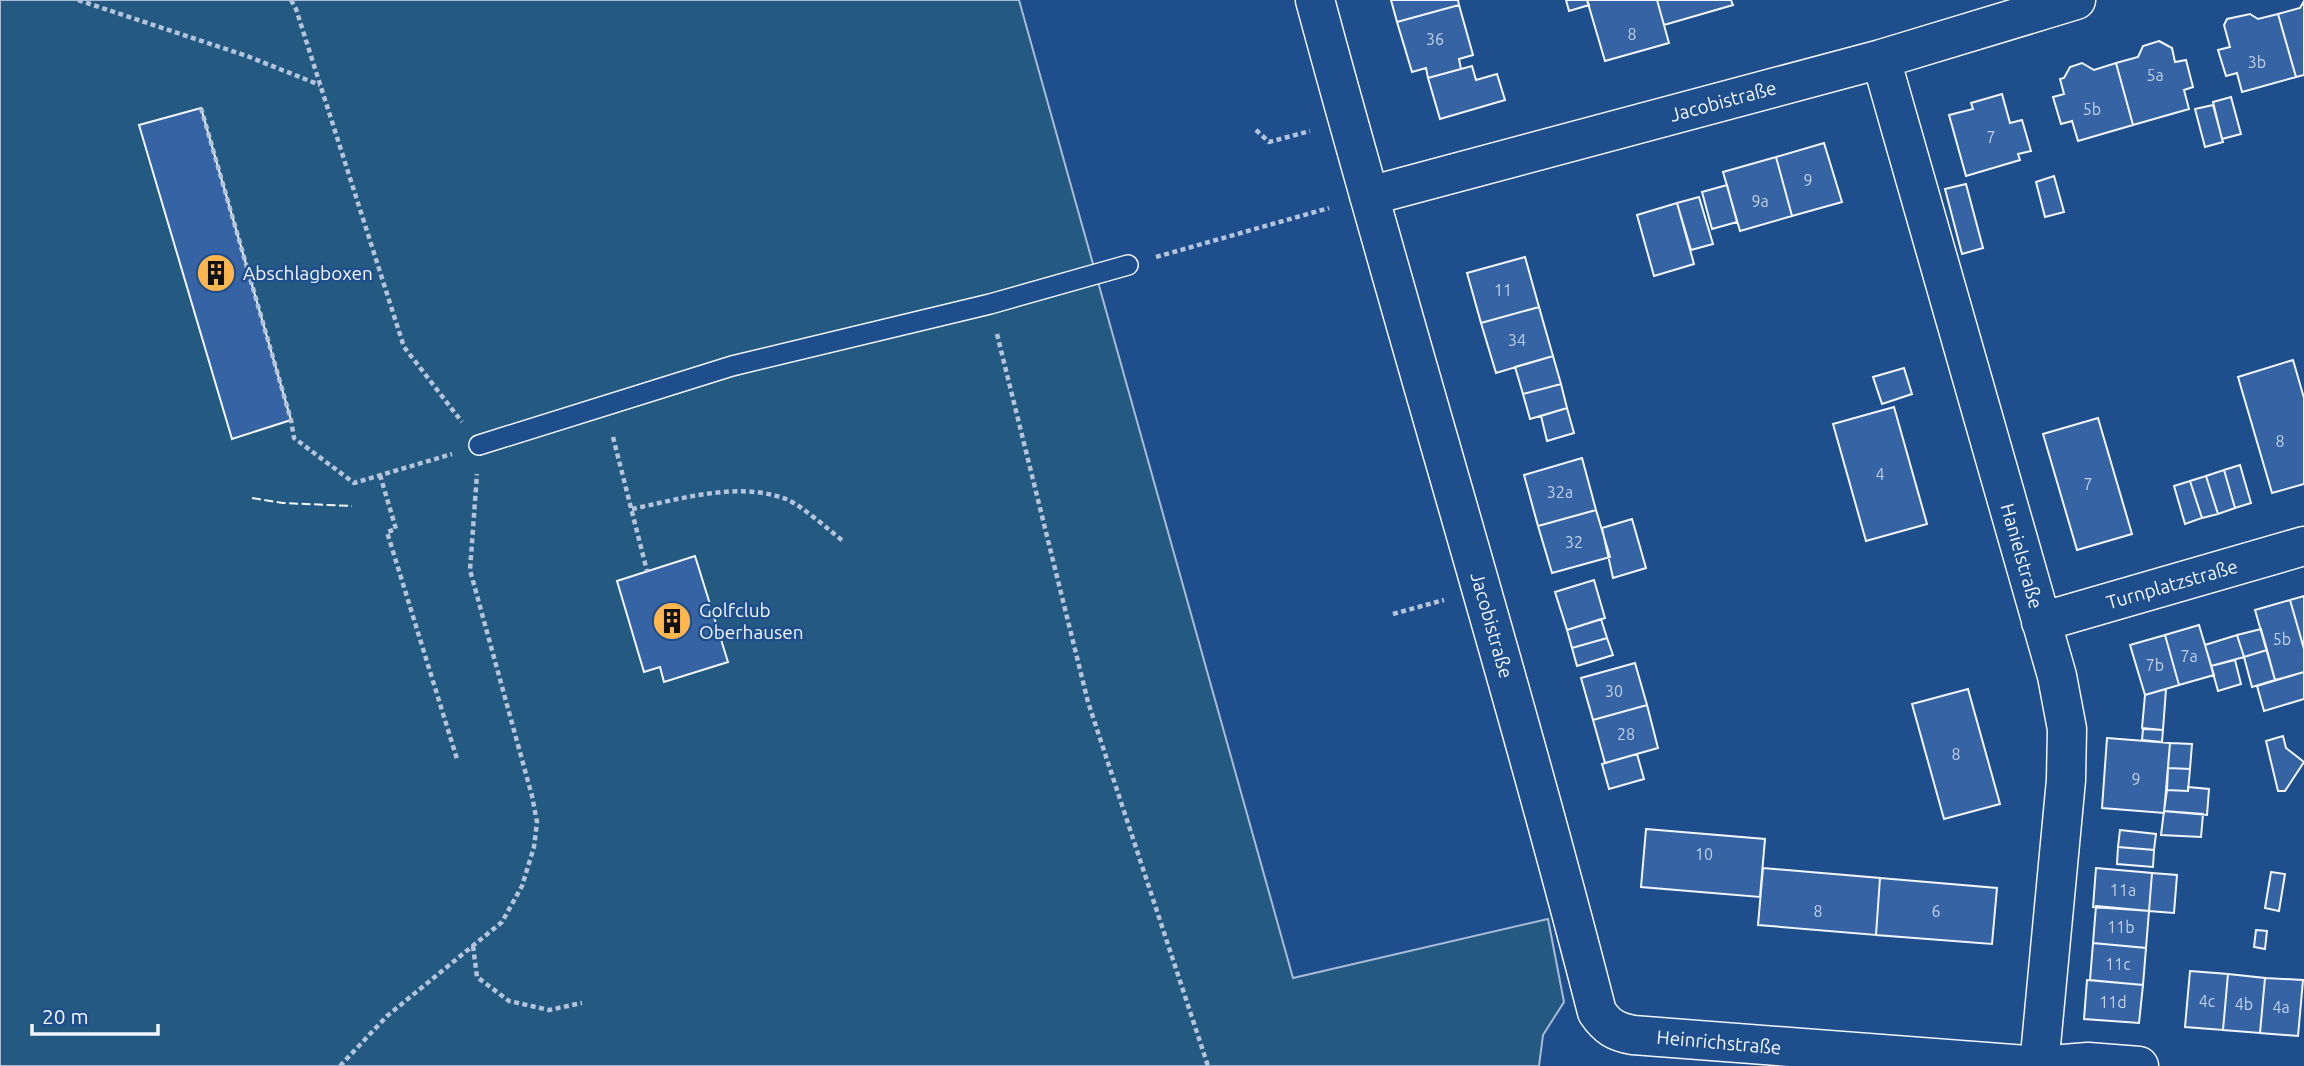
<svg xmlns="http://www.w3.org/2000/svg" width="2304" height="1066" viewBox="0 0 2304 1066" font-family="Ubuntu,sans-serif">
	<rect width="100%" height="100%" fill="#1f4e8c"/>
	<!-- green -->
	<path fill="#245a82" stroke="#a8bbd7" stroke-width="2" d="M0 0H1019L1293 978 1548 919 1564 1002 1543 1035 1539 1066H0Z"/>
	<!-- building -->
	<path fill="#3563a3" stroke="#f2f6ff" stroke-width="2" d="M1391 0H1458L1459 5 1397 22Z
		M1566 0H1587L1589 5 1569 11Z
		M1587 0H1657L1669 43 1605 61Z
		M1657 0H1731L1733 5 1664 25Z
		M2304 1V75L2296 77 2278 14 2300 8Z
		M1459 5 1473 55 1459 59 1461 69 1428 78 1426 68 1412 72 1397 22Z
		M2250 14 2258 19 2278 14 2296 77 2242 92 2237 73 2226 76 2218 50 2230 47 2224 25 2227 19Z
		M2159 41 2172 48 2175 62 2186 60 2193 87 2184 90 2189 109 2133 125 2116 63 2138 57 2143 46Z
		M2082 63 2094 70 2116 63 2133 125 2078 141 2072 121 2061 124 2053 97 2064 94 2060 79 2064 78 2070 67Z
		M1472 66 1476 80 1497 74 1505 100 1440 119 1428 78Z
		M2002 94 2010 123 2022 120 2031 151 2018 154 2020 160 1966 176 1949 115 1973 109 1971 103Z
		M2231 97 2241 134 2222 139 2213 102Z
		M2213 105 2223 142 2205 147 2195 109Z
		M201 108 291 420 232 439 139 125Z
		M1824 143 1842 202 1792 216 1776 157Z
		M1776 157 1792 216 1740 231 1723 172Z
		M2054 176 2064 212 2045 217 2036 182Z
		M1966 184 1983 248 1962 254 1945 189Z
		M1727 185 1737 222 1712 229 1702 192Z
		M1699 197 1713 244 1691 250 1677 203Z
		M1677 203 1694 264 1654 276 1637 215Z
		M1525 257 1539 307 1481 323 1467 273Z
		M1539 307 1553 356 1496 373 1481 323Z
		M1553 356 1561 384 1523 394 1515 367Z
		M2293 360 2304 398V484L2272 493 2238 377Z
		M1904 368 1912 394 1882 404 1873 377Z
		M1561 384 1567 408 1530 419 1523 394Z
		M1894 407 1927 524 1866 541 1833 424Z
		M1567 408 1574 433 1547 441 1541 416Z
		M2098 418 2132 534 2077 550 2043 434Z
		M1582 458 1596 510 1538 526 1524 475Z
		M2240 465 2251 503 2235 508 2224 470Z
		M2224 470 2235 508 2218 514 2206 476Z
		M2206 476 2218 514 2202 518 2190 481Z
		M2190 481 2202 518 2185 524 2174 486Z
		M1596 510 1610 557 1552 573 1538 526Z
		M1632 519 1646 568 1613 578 1602 528Z
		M695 556 728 662 664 682 660 667 644 672 617 581Z
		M1594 580 1605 618 1567 630 1555 592Z
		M2304 596V649L2290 600Z
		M2290 600 2304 649V672L2275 680 2255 610Z
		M1601 619 1607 638 1572 648 1567 630Z
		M2199 625 2214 675 2179 685 2165 635Z
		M2261 629 2267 650 2244 657 2237 635Z
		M2165 635 2179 685 2145 695 2130 645Z
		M2237 635 2244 657 2211 666 2205 645Z
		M1607 638 1613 655 1577 666 1572 648Z
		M2267 650 2275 680 2252 687 2244 657Z
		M2235 660 2241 684 2218 691 2211 666Z
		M1635 663 1647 705 1593 720 1581 678Z
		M2304 672V699L2264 711 2257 686Z
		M1968 689 2000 804 1944 819 1912 704Z
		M2166 689 2163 730 2142 728 2145 695Z
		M1647 705 1658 748 1605 763 1593 720Z
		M2143 729 2163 730 2162 742 2142 740Z
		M2283 736 2286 748 2304 762 2285 791H2278L2266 741Z
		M2107 738 2170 743 2164 813 2102 808Z
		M2170 743 2192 744 2190 769 2168 768Z
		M1637 754 1644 779 1609 789 1602 764Z
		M2168 768 2190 769 2188 791 2167 790Z
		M2188 787 2209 789 2207 815 2164 811 2167 790 2188 791Z
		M2164 811 2203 814 2201 837 2161 835Z
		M1646 829 1765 839 1760 897 1641 887Z
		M2120 830 2156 834 2154 850 2118 847Z
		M2118 847 2154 850 2153 867 2117 864Z
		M1763 868 1880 878 1876 935 1758 925Z
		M2096 868 2152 873 2149 911 2093 907Z
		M2271 872 2285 874 2279 911 2265 908Z
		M2152 873 2177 875 2174 913 2149 911Z
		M1880 878 1997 888 1992 944 1876 935Z
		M2096 906 2149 911 2146 948 2093 943Z
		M2256 930 2267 931 2265 949 2254 947Z
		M2093 943 2146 948 2143 985 2090 980Z
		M2190 971 2228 974 2223 1030 2185 1027Z
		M2228 974 2265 978 2260 1033 2223 1030Z
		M2265 978 2303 980 2298 1036 2260 1033Z
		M2087 980 2143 985 2139 1023 2084 1019Z"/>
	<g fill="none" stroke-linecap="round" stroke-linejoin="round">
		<!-- lane casing -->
		<g stroke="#f2f6ff" stroke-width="22">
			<path id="lane" d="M479 445 732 366 990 304 1128 265"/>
		</g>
		<!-- street casing -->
		<g stroke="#f2f6ff" stroke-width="41">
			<path id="street" d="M1315 0C1406 338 1510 673 1597 1012 1607 1027 1616 1032 1633 1035L2039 1066 2088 1062 2139 1066
				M1881 59 2057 676 2067 729 2066 780 2039 1066
				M1369 196 1881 59 2076 0
				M2041 622 2304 546"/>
		</g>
		<!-- path -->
		<path stroke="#b3c4dc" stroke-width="4.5" stroke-dasharray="5 3.5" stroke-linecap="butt" d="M78 0 247 56 320 85
			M291 0 296 9 404 347 462 422
			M201 108 291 420 294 438 354 483 452 454
			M1256 130 1269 142 1310 131
			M1156 257 1329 208
			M997 334 1088 702 1208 1066
			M613 437 647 571
			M380 475 396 529 387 532 457 759
			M632 509C680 499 738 481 786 499 801 505 829 530 843 541
			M1393 614 1444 600
			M473 946 477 977 509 1001 549 1010 582 1003
			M340 1066 387 1016 502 922 522 886 534 847 537 822 532 796 470 570 477 474"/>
		<!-- lane -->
		<use href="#lane" stroke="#1f4e8c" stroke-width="19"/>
		<!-- street -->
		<use href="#street" stroke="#1f4e8c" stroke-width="38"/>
		<!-- fence -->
		<path stroke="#f2f6ff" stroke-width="2" stroke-dasharray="9 3.5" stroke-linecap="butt" d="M252 498 283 503 352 506"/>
	</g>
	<!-- icons -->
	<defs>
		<g id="building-disc" transform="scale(2.0125)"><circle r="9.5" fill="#ffb74d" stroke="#1f4e8c"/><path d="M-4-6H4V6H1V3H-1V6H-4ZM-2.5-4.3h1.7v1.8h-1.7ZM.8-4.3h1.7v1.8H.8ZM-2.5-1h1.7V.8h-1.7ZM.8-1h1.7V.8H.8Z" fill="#111"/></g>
	</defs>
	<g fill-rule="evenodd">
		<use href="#building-disc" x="216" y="273"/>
		<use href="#building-disc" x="672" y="621"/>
	</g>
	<g text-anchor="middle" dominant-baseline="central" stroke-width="5" stroke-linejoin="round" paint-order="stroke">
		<!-- number labels -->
		<g font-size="16" fill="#c3d1e8">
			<text x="1632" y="34">8</text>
			<text x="1435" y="39">36</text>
			<text x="2257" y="62">3b</text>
			<text x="2155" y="75">5a</text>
			<text x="2092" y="109">5b</text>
			<text x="1991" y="137">7</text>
			<text x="1808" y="180">9</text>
			<text x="1760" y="201">9a</text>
			<text x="1503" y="290">11</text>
			<text x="1517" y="340">34</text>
			<text x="2280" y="441">8</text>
			<text x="1880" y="474">4</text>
			<text x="2088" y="484">7</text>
			<text x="1560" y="492">32a</text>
			<text x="1574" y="542">32</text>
			<text x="2282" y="639">5b</text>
			<text x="2189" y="656">7a</text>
			<text x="2155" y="665">7b</text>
			<text x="1614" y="691">30</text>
			<text x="1626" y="734">28</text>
			<text x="1956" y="754">8</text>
			<text x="2136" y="779">9</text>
			<text x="1704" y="854">10</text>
			<text x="2123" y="890">11a</text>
			<text x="1818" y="911">8</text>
			<text x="1936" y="911">6</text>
			<text x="2121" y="927">11b</text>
			<text x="2118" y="964">11c</text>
			<text x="2207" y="1001">4c</text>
			<text x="2113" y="1002">11d</text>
			<text x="2244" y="1004">4b</text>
			<text x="2281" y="1007">4a</text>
		</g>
		<!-- street labels -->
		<g font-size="19" fill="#f2f6ff" stroke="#1f4e8c">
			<text transform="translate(1723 101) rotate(-15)">Jacobistraße</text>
			<text transform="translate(2022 556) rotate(74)">Hanielstraße</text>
			<text transform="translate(2172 584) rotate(-16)">Turnplatzstraße</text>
			<text transform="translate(1492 625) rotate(74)">Jacobistraße</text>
			<text transform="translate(1719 1042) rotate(5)">Heinrichstraße</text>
		</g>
		<!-- poi labels -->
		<g font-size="19" fill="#f2f6ff" stroke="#1f4e8c" text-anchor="start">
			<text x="243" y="273">Abschlagboxen</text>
			<text x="699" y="610">Golfclub<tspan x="699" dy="22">Oberhausen</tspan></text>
		</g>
	</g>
	<!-- scale -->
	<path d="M32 1024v10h126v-10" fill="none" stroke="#f2f6ff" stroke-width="3.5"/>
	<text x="42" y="1024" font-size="21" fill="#f2f6ff" stroke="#1f4e8c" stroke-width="5" paint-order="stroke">20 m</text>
</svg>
